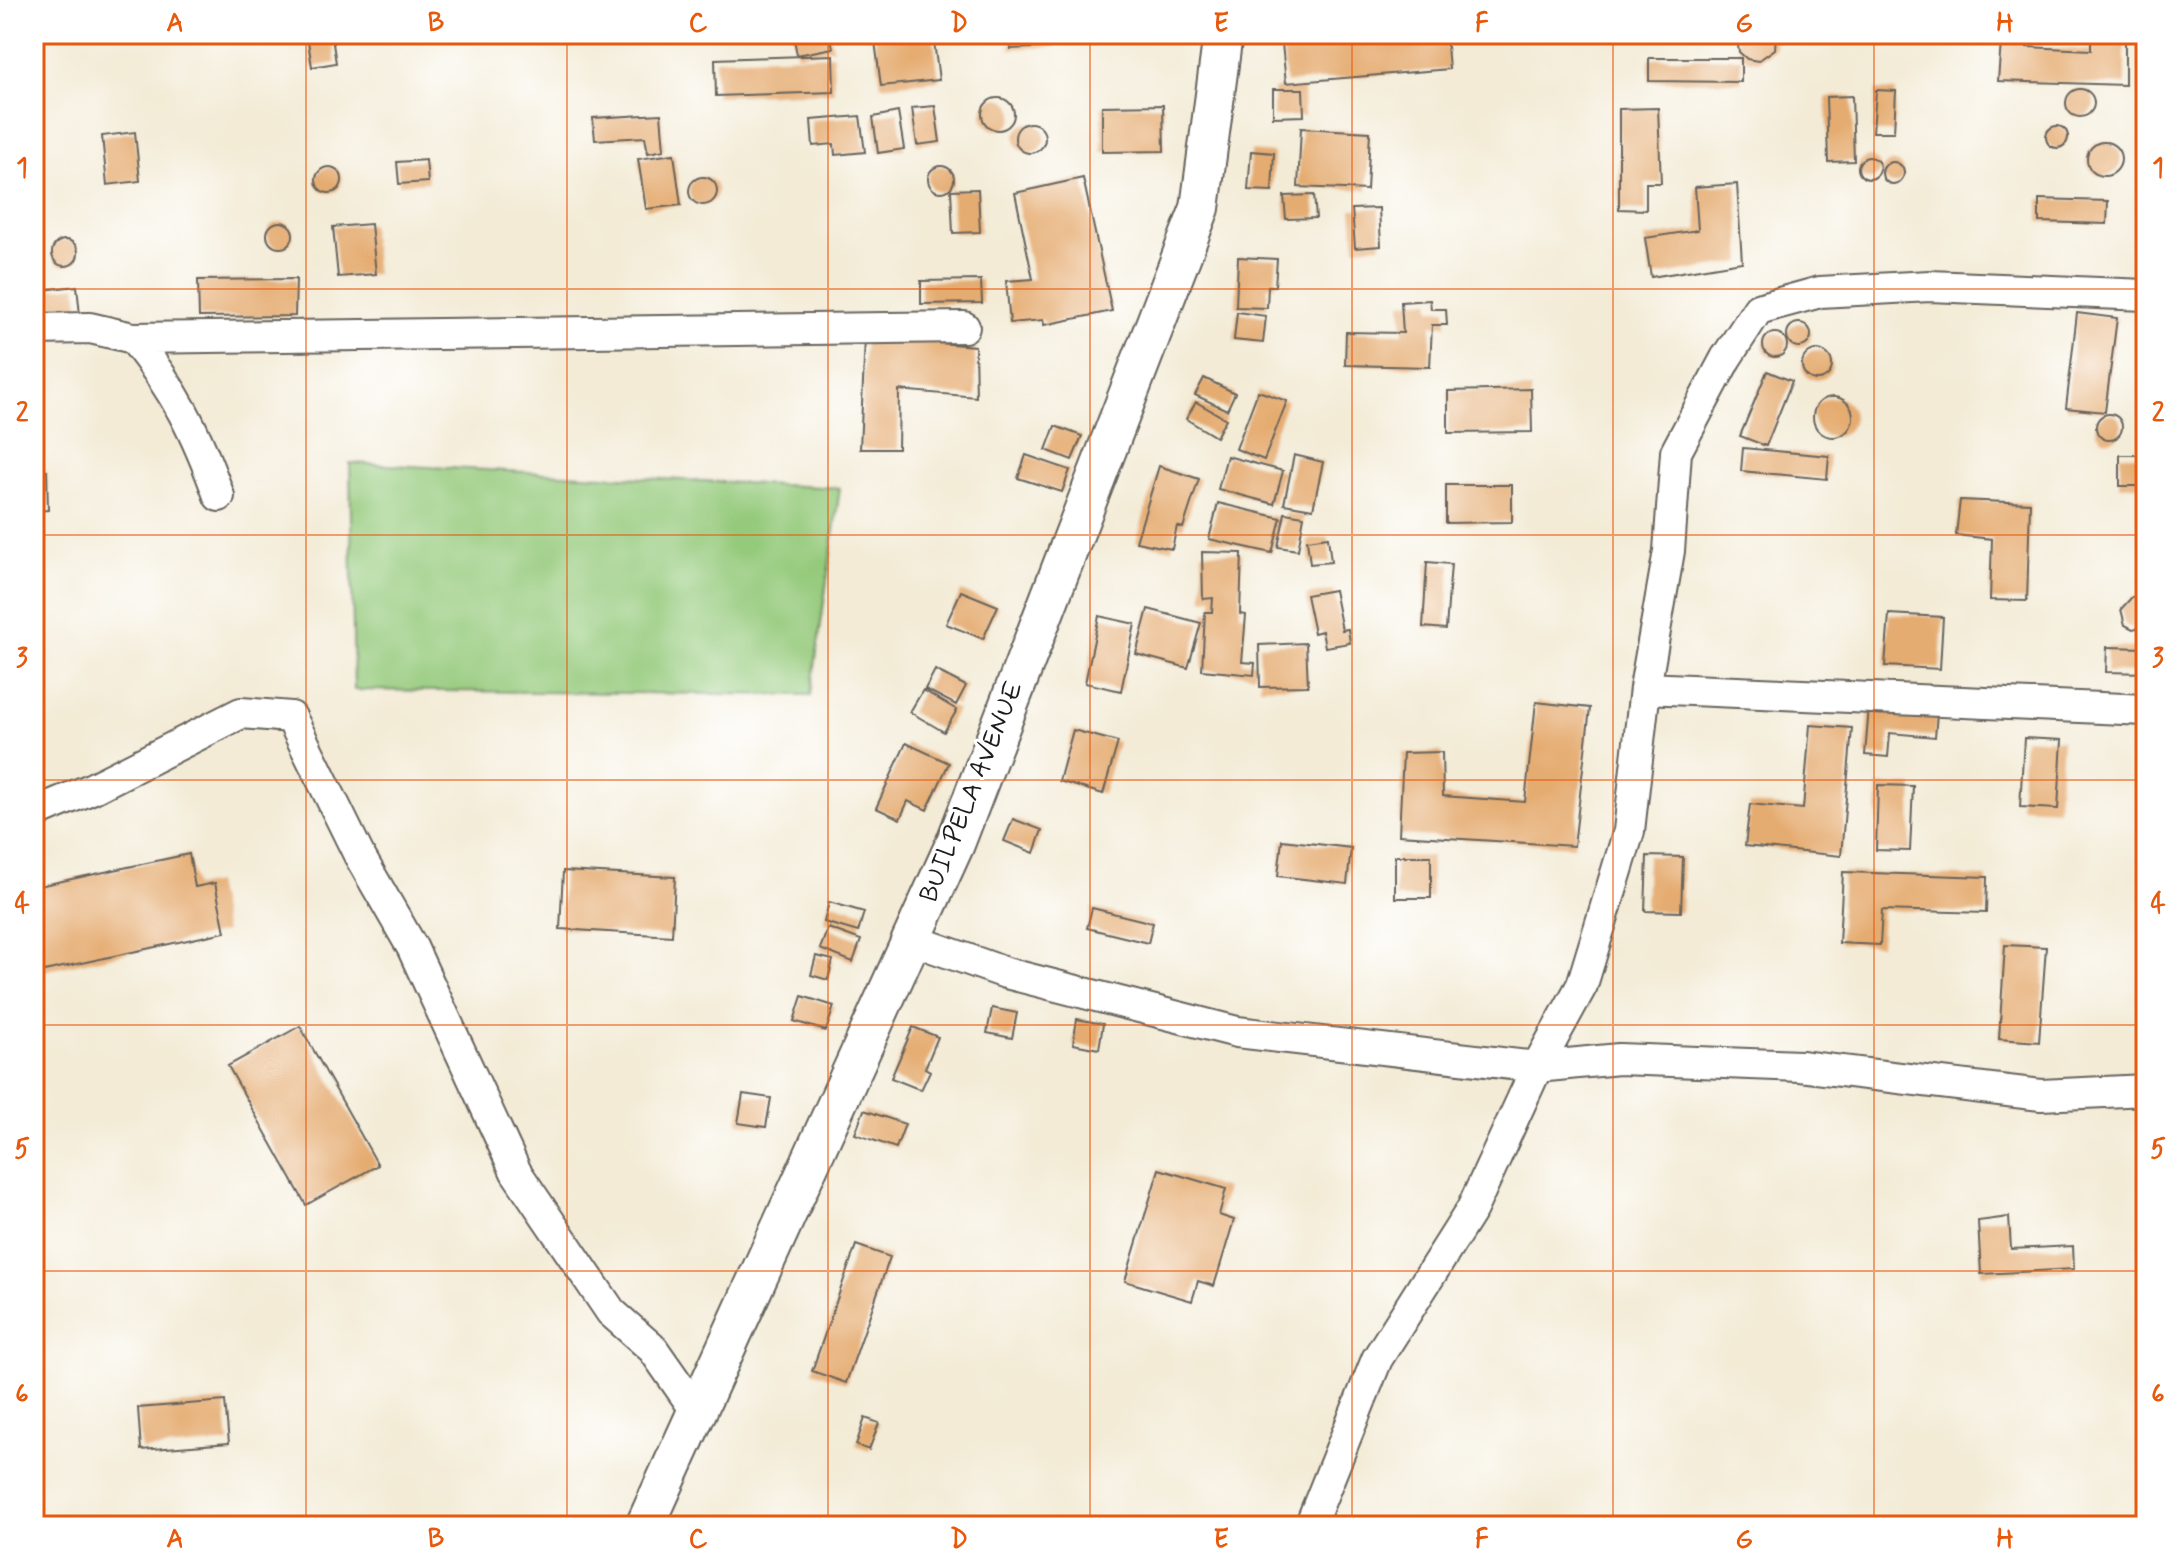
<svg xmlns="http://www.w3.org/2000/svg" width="2180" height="1560" viewBox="0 0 2180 1560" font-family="Mynerve,sans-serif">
	<rect width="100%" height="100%" fill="#fff"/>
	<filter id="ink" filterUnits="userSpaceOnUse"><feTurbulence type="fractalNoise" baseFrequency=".0125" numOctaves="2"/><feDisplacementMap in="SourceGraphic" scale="16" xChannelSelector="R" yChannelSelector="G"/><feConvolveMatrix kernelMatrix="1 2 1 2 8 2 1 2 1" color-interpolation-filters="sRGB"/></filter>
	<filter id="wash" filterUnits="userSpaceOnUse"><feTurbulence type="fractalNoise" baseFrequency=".006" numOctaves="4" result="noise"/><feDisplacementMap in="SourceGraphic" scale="32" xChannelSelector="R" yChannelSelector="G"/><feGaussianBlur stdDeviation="1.8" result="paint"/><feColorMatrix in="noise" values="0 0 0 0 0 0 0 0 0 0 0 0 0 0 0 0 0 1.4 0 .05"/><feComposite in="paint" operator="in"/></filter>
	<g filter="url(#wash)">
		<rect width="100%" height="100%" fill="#f3ebd6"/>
		<!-- green -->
		<path fill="#95ca7c" stroke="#58734c" stroke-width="2" d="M350 463 840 488 811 695 354 690Z"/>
		<g id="blocks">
			<!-- building -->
			<path fill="#e5ac71" d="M793 34H830L833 48 797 55Z
				M874 34H933L939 80 881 86Z
				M1011 34H1056L1055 47 1010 49Z
				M1281 34H1352L1322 39V42L1446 34 1449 69 1286 83Z
				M1736 34H1776L1775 49 1758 61 1747 59 1739 52Z
				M2091 34H2125V85L1998 81 2001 42 2026 40 2027 47 2091 50Z
				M332 37 336 63 312 67 308 41Z
				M833 55 834 92 716 96 715 59Z
				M1649 58H1741V82L1649 81Z
				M2066 103a14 14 0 1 1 28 0a14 14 0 1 1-28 0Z
				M1273 89H1303L1304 116 1273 117Z
				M1876 90 1896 91 1894 132H1873Z
				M1852 96 1854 161 1828 162 1826 97Z
				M982 114a16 16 0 1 1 32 0a16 16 0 1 1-32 0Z
				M1163 105 1164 151 1102 152V106Z
				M935 106 940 142 917 145 912 108Z
				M1658 108 1661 183H1646V210L1619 209V109Z
				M898 112 904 149 878 153 873 117Z
				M661 114 664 150 648 153 645 137 595 140 593 118Z
				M860 116 865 152 835 155 834 144 813 146 811 120Z
				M1015 138a15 15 0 1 1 30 0a15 15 0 1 1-30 0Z
				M2046 137a11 11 0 1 1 22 0a11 11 0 1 1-22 0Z
				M1301 128 1370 132 1367 190 1298 187Z
				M135 132 140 181 107 185 102 136Z
				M2140 140H2146V185H2144Z
				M2087 159a17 17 0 1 1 34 0a17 17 0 1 1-34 0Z
				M1251 151 1274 153 1272 191 1248 190Z
				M674 154 681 205 646 209 638 159Z
				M1858 168a11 11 0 1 1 22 0a11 11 0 1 1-22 0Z
				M426 160 428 182 399 184 397 162Z
				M1882 173a11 11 0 1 1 22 0a11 11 0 1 1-22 0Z
				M928 179a13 13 0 1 1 26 0a13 13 0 1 1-26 0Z
				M316 180a13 13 0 1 1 26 0a13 13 0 1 1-26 0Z
				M689 191a14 14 0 1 1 28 0a14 14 0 1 1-28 0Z
				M1083 178 1112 311 1044 325 1043 320 1010 323 1006 281 1033 279 1015 193Z
				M34 180 39 190 34 202Z
				M1737 184 1742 262 1651 277 1645 238 1698 230 1695 187Z
				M978 189 980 232 953 233 951 190Z
				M1314 195 1316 218 1286 219 1284 196Z
				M2039 199 2108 201 2107 224 2039 222Z
				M1379 208 1381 246 1355 248 1352 209Z
				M267 235a13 13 0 1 1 26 0a13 13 0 1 1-26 0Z
				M371 224 376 274 338 277 333 227Z
				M52 253a13 13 0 1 1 26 0a13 13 0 1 1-26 0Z
				M1238 257 1277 259 1275 286H1268L1267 308 1236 307Z
				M296 279 295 316 199 317 198 280Z
				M981 280 982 303 921 304V281Z
				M77 286 80 315 34 320V291Z
				M1430 300 1431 309H1446L1447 325H1432L1430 367 1345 365 1346 332 1403 333 1401 302Z
				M1237 312 1266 316 1263 343 1234 340Z
				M2077 313 2117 318 2105 412 2066 408Z
				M1787 335a12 12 0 1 1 24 0a12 12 0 1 1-24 0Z
				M1763 345a12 12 0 1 1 24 0a12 12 0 1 1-24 0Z
				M865 337 975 346 976 397 899 390 898 449H860Z
				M1802 365a15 15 0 1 1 30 0a15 15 0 1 1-30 0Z
				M1767 371 1792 381 1766 446 1740 436Z
				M1204 378 1235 393 1227 410 1195 395Z
				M1531 389 1532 432 1448 433V391Z
				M1258 391 1287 401 1264 460 1236 449Z
				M1813 417a20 20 0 1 1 40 0a20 20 0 1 1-40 0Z
				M1196 402 1226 419 1216 437 1186 419Z
				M2096 427a13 13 0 1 1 26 0a13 13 0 1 1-26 0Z
				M1055 426 1082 436 1072 460 1046 450Z
				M1743 448 1829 456 1827 479 1741 471Z
				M1026 455 1070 470 1062 492 1018 478Z
				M1294 455 1323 462 1313 509 1284 504Z
				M2120 455H2146V486H2120Z
				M1227 456 1283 471 1274 504 1218 489Z
				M1159 466 1199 479 1183 528 1177 526 1172 549 1136 542Z
				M47 471 48 510 34 511V472Z
				M1446 485H1512V522L1446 523Z
				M1960 500 2030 503 2027 601 1990 600 1992 539 1956 535Z
				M1218 503 1281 518 1272 553 1209 539Z
				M1285 513 1304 516 1298 550 1278 547Z
				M1328 537 1331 562 1310 564 1307 540Z
				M1202 552 1242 553 1240 614 1246 615 1242 662 1255 663 1254 675 1202 670 1205 612H1212L1213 598 1203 599Z
				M1427 562 1451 564 1446 629 1423 627Z
				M1334 590 1342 630 1348 629 1350 643 1325 647 1322 631 1314 633 1306 595Z
				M961 591 998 606 983 639 946 624Z
				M2141 596 2146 599V626L2133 629 2125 625 2121 609 2132 597Z
				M1148 609 1201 623 1188 668 1136 654Z
				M1889 614 1943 617 1940 669 1885 666Z
				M1099 616 1135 624 1121 691 1085 683Z
				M1306 643 1308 686 1260 687 1259 645Z
				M2107 647 2146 648V673L2106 672Z
				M935 670 966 686 956 705 925 689Z
				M923 690 957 710 944 732 910 712Z
				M1536 702 1590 708 1574 846 1399 835 1403 753 1442 752 1443 796 1525 802Z
				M1869 707 1937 713 1935 737 1890 733 1888 757 1865 755Z
				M1810 725 1852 728 1841 856 1745 846 1750 804 1803 809Z
				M1073 730 1118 742 1103 794 1059 781Z
				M2024 738 2062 740 2058 809 2020 807Z
				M906 743 949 763 927 810 908 801 900 819 876 808Z
				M1878 785 1913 786 1910 851 1876 850Z
				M1013 819 1042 830 1034 853 1004 841Z
				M1282 840 1351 848 1347 884 1278 876Z
				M189 854 195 887 215 883 225 932 35 973 34 887Z
				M1395 856H1431V898H1395Z
				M1647 856 1683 857 1681 912 1645 911Z
				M563 871 675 877 672 936 560 929Z
				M1843 872 1987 877 1986 913 1882 910 1880 945 1839 943Z
				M829 902 864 912 858 932 824 922Z
				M1092 908 1153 923 1148 943 1087 928Z
				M828 928 861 940 853 962 820 949Z
				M2005 945 2046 947 2039 1042 1999 1039Z
				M816 956 833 960 828 980 811 975Z
				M802 996 834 1006 826 1031 794 1021Z
				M992 1008 1017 1013 1012 1038 987 1033Z
				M1077 1019 1103 1024 1099 1049 1073 1044Z
				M300 1026 378 1165 306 1205 228 1066Z
				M913 1027 938 1037 925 1068 930 1071 921 1090 891 1078Z
				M743 1094 771 1098 766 1127 738 1123Z
				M864 1110 905 1124 896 1148 855 1134Z
				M1159 1169 1226 1189 1219 1215 1234 1220 1214 1286 1198 1281 1192 1301 1125 1281Z
				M2009 1217 2011 1249 2073 1246 2074 1269 1981 1274 1978 1221Z
				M856 1245 890 1257 846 1383 812 1371Z
				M225 1401 229 1443 141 1450 138 1408Z
				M865 1418 879 1423 869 1450 856 1445Z"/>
		</g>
	</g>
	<g filter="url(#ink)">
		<use href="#blocks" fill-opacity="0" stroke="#67645d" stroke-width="2"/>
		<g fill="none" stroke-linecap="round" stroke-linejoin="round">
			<!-- minor casing -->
			<g stroke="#67645d" stroke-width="34">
				<path id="minor" d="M34 329 90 328 133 338 964 327
					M133 338C176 392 196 432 219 496
					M1645 688 2146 710
					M34 813 91 789 241 713 291 717 359 855 412 947 516 1172 611 1312 653 1349 697 1412
					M910 939 1006 973 1237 1032 1537 1067 1582 985 1629 831 1645 688 1669 551 1676 452 1726 358 1758 309 1820 292 1930 286 2146 295
					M1310 1526 1377 1359 1472 1209 1537 1067 1619 1059 1800 1066 2041 1095 2146 1090"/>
			</g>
			<!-- tertiary casing -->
			<g stroke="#67645d" stroke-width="42">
				<path id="tertiary" d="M645 1526 955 844 1200 208 1223 34"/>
			</g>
			<!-- minor -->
			<use href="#minor" stroke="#fff" stroke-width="30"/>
			<!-- tertiary -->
			<use href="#tertiary" stroke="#fff" stroke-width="38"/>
		</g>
	</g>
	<!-- grid -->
	<path fill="none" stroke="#e8590c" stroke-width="2" stroke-opacity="0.55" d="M306 34V1526M567 34V1526M828 34V1526M1090 34V1526M1352 34V1526M1613 34V1526M1874 34V1526M34 289H2146M34 535H2146M34 780H2146M34 1025H2146M34 1271H2146"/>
	<g text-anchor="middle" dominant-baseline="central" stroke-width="6" stroke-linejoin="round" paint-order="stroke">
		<!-- street labels -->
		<g font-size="26" fill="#1c1c1c" stroke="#fff">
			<text transform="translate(972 792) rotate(-68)">BUILPELA AVENUE</text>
		</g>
	</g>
	<!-- margin -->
	<rect width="2180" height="1560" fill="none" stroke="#fff" stroke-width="88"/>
	<rect x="44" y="44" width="2092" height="1472" fill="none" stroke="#e8590c" stroke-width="3"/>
	<g font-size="26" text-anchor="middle" font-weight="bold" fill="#e8590c">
		<text x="175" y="31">A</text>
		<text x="436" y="31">B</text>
		<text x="698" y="31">C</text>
		<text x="959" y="31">D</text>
		<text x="1221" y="31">E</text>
		<text x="1482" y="31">F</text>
		<text x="1744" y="31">G</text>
		<text x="2005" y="31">H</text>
		<text x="22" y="176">1</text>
		<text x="2158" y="176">1</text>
		<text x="22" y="421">2</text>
		<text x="2158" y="421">2</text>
		<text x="22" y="666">3</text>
		<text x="2158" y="666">3</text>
		<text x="22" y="912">4</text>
		<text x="2158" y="912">4</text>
		<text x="22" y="1157">5</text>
		<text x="2158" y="1157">5</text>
		<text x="22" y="1402">6</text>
		<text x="2158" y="1402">6</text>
		<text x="175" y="1547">A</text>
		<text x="436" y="1547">B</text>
		<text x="698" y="1547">C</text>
		<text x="959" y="1547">D</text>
		<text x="1221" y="1547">E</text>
		<text x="1482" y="1547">F</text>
		<text x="1744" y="1547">G</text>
		<text x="2005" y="1547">H</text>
	</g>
</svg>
